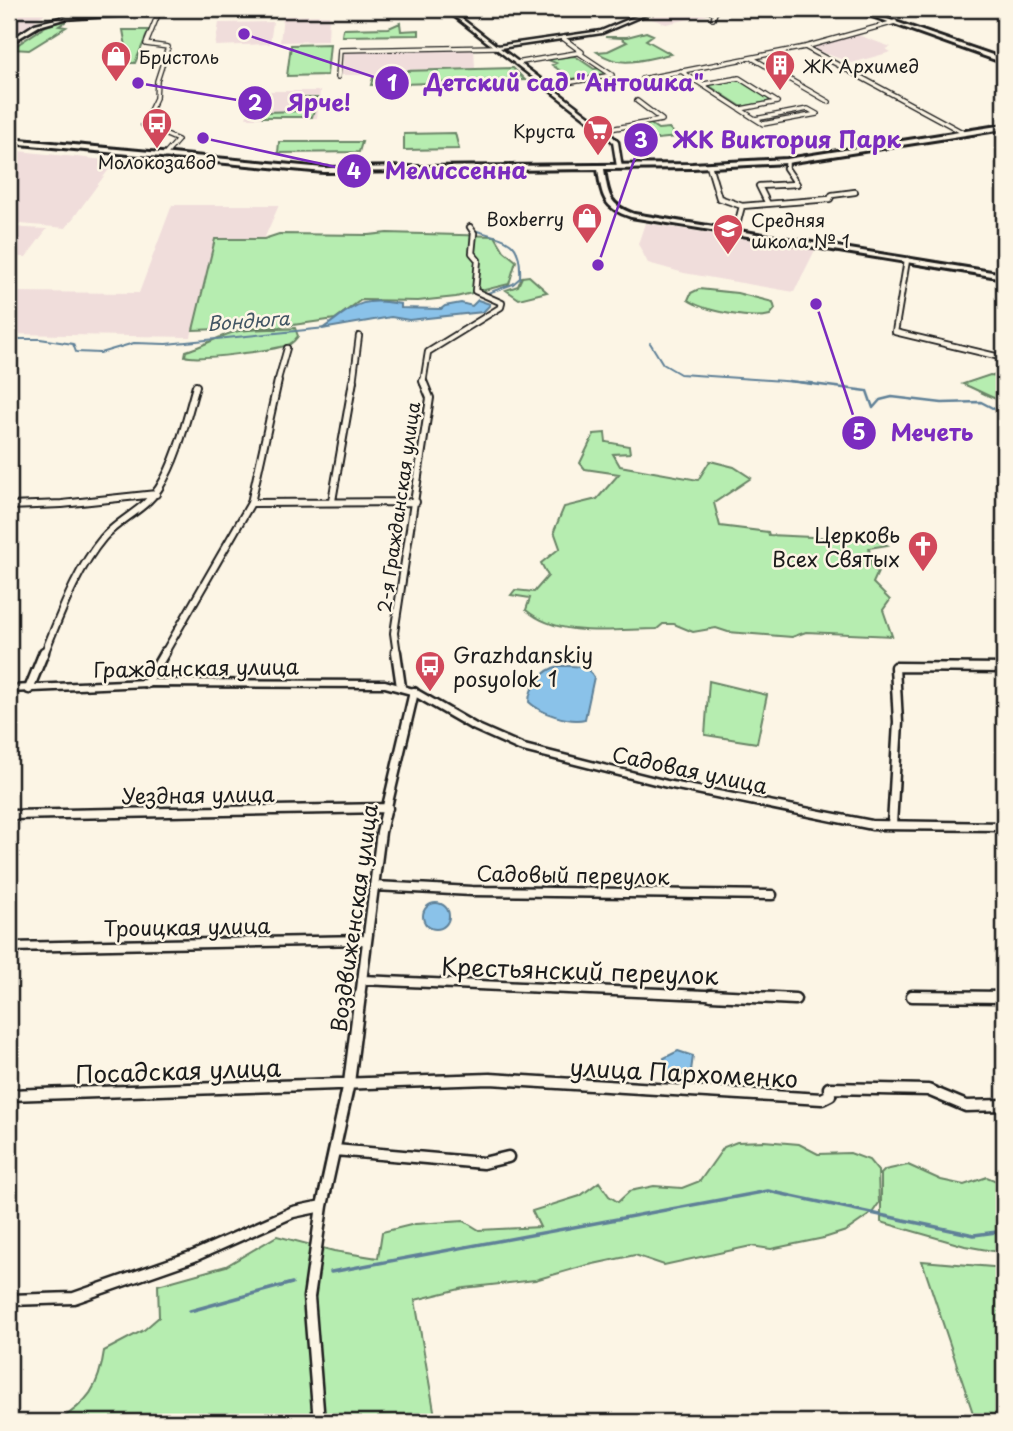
<svg xmlns="http://www.w3.org/2000/svg" width="1013" height="1431" viewBox="0 0 1013 1431" font-family="'Playpen Sans',sans-serif">
	<rect width="100%" height="100%" fill="#fcf5e5"/>
	<filter id="ink" filterUnits="userSpaceOnUse"><feTurbulence type="fractalNoise" baseFrequency=".0143" numOctaves="2"/><feDisplacementMap in="SourceGraphic" scale="14" xChannelSelector="R" yChannelSelector="G"/><feConvolveMatrix kernelMatrix="1 2 1 2 8 2 1 2 1" color-interpolation-filters="sRGB"/></filter>
	<g filter="url(#ink)">
		<!-- built -->
		<path fill="#f0dddb" d="M9 9H28L49 11 34 20 39 21 9 39Z
			M666 9H690L708 15 666 24 649 18Z
			M329 15 328 41 280 42 283 16Z
			M273 22 270 44 215 46 219 23Z
			M858 35 891 47 886 49 891 52 852 63 810 48Z
			M474 48 475 68 400 70 398 75H341L344 51Z
			M257 91H320L317 118H246Z
			M9 150 115 161 66 228 9 223Z
			M172 205H279L264 239H215L191 337 9 334V292L139 293Z
			M645 223 815 250 794 292 684 273 648 263 638 244Z
			M9 226 25 228 47 229 26 257H9Z"/>
		<!-- green -->
		<path fill="#b6edb0" stroke="#698466" stroke-width="2" d="M71 18 59 26 66 27 29 50 11 49 46 26Z
			M400 23 401 31 419 30V35L342 36 343 29 389 28Z
			M123 30H149L135 63H129Z
			M646 32 653 35 646 40 671 54C640 60 622 69 597 52L608 51 627 42 621 38 605 37H627Z
			M330 44 327 75 287 76 291 45Z
			M575 56 594 69 600 68 607 74 572 79 552 65 556 63 546 59Z
			M513 68 525 80 371 85 373 78 400 77 402 71Z
			M737 79 773 101 742 107 708 85Z
			M303 98H317L312 117H263L265 112 299 111Z
			M649 123 658 129 669 128 678 137 637 141 626 128Z
			M455 133 459 149 404 150V134Z
			M279 142H362L359 152 278 153Z
			M387 233 495 236 504 251 516 261 509 284 456 297 418 301 361 300 335 319 279 327 193 330 215 239H264L279 234 369 235Z
			M529 276 547 292 519 299 506 290 518 286 522 277Z
			M699 289 737 293 773 302 775 309 770 315C752 320 704 311 688 300L691 293Z
			M295 328 298 336C295 340 294 342 290 344 277 350 197 361 185 356L186 351C205 346 221 334 239 331 257 328 277 330 295 328Z
			M990 375 1004 377V402C989 397 978 390 963 384Z
			M605 433 606 442 629 446 630 453 613 454 620 466 698 480 710 461 734 467 751 478 714 503 720 526 768 532 769 535 876 540 887 545 869 548 872 568 878 572 873 583 890 600 883 610 892 636 806 632 792 637 728 632 716 628 693 632 674 624H663L657 629C615 629 560 639 526 610L530 598 511 595 515 590 534 592 548 576 541 563 560 548 554 531 564 507 597 499 619 474 585 469 580 463 594 434Z
			M709 681 767 695 757 743 705 735Z
			M764 1141 799 1144 818 1154 850 1153 869 1160 878 1171 879 1203 872 1213 846 1231 824 1238 771 1249 751 1246 664 1265 635 1255 584 1266 535 1280 464 1288 415 1300 436 1422H57C88 1402 99 1388 104 1351L144 1330 159 1317 158 1285 226 1266 277 1236 334 1251 378 1258 382 1232 415 1224 464 1221 479 1230 540 1227 532 1211 580 1196 599 1182 609 1196 618 1202 630 1191 654 1186 682 1188 700 1181 724 1147 737 1142Z
			M908 1165 941 1180 964 1185 987 1177 1004 1184V1253L965 1246 881 1222V1174L885 1170Z
			M922 1261 1004 1268V1422H976Z"/>
		<!-- water -->
		<path fill="#8ac2e9" stroke="#5e8097" stroke-width="2" d="M478 300 490 304 489 306 483 312 409 320 391 317 322 329C355 306 359 296 401 304V308L441 309 445 306 461 303 472 306Z
			M559 666C573 666 587 664 594 677L585 719C569 723 540 713 529 702 529 686 544 669 559 666Z
			M423 916a13 13 0 1 1 26 0a13 13 0 1 1-26 0Z
			M678 1051 693 1056 691 1071 685 1075 669 1073 664 1058Z"/>
		<g fill="none" stroke-linecap="round" stroke-linejoin="round">
			<!-- stream-far2 -->
			<path stroke="#5e8097" stroke-width="2" d="M477 231C509 240 522 241 520 278L513 284 488 293
				M9 339H40L73 344 76 352 100 353 134 343 166 344 326 328
				M650 343 663 364 680 374 813 383"/>
			<!-- stream-far1 -->
			<path stroke="#5e8097" stroke-width="2.5" d="M789 381 867 391 873 408 880 400 892 397 942 403 981 402 1004 414"/>
			<!-- stream -->
			<path stroke="#5e8097" stroke-width="3.5" d="M331 1272 768 1191 974 1235 1004 1231
				M190 1311 292 1283"/>
			<!-- minor-far4 casing -->
			<g stroke="#1c1c1c" stroke-width="6">
				<path id="minor-far4" d="M52 9 70 16
					M703 9 715 13 713 19
					M159 12 146 44 168 47 157 81 156 98 143 125 178 140 164 156
					M458 17 477 9
					M805 47 962 132
					M752 58 829 102
					M516 63 582 52 563 38
					M681 71 755 119
					M338 77 340 50 497 47
					M642 79 805 47 895 22
					M704 84 739 78 777 102 741 109
					M549 86 612 75 579 53
					M808 109 817 114 763 124 755 119Z
					M604 130 662 120 637 101
					M709 166 710 169
					M787 169V161"/>
			</g>
			<!-- minor-far3 casing -->
			<g stroke="#1c1c1c" stroke-width="8">
				<path id="minor-far3" d="M710 168 719 198 742 206 735 233
					M767 202 759 186 797 184 786 168
					M742 206 830 199 832 195 855 192
					M907 260 895 332 1004 358
					M277 383 287 348
					M353 383 359 336
					M423 383 428 352 501 307 502 303 475 291 478 260 472 253 474 233 470 227"/>
			</g>
			<!-- minor-far2 casing -->
			<g stroke="#1c1c1c" stroke-width="10">
				<path id="minor-far2" d="M332 501 353 381
					M251 503 416 502
					M9 506 62 504 156 494
					M44 654C60 616 76 570 103 538 119 519 145 510 159 488 178 458 186 420 196 386
					M164 654 251 503 278 381
					M397 654 394 633 430 398 423 381"/>
			</g>
			<!-- minor-far1 casing -->
			<g stroke="#1c1c1c" stroke-width="13">
				<path id="minor-far1" d="M396 652 401 687
					M147 683 165 652
					M29 689 44 652
					M9 815 388 808
					M892 825 898 722 895 667 1004 668
					M375 886 472 891 772 895
					M9 947 365 940
					M362 980 751 997
					M912 996 1004 997
					M360 997 381 832 414 692"/>
			</g>
			<!-- minor casing -->
			<g stroke="#1c1c1c" stroke-width="15">
				<path id="minor" d="M711 995 795 999
					M912 996 1004 997
					M9 1095 490 1079 822 1099 830 1095 829 1088 928 1090 966 1106 1004 1105
					M335 1150 483 1163 508 1157
					M9 1300 74 1298 194 1256 293 1212 322 1206 349 1083 360 995
					M319 1422 309 1297 322 1206"/>
			</g>
			<!-- tertiary casing -->
			<g stroke="#1c1c1c" stroke-width="5">
				<path id="tertiary" d="M188 9H206L204 10 64 19 39 26 9 44V41L35 24 64 17Z
					M445 9H449L497 46 601 31 653 9H658L602 33 500 48 606 129 618 142 622 168 617 167 613 142 602 131Z
					M147 680 385 681 417 690 476 724 524 745 667 781 872 821 1004 823V830L872 829 667 787 519 750 470 728 411 694 385 687 147 686 9 692V686Z"/>
			</g>
			<!-- secondary casing -->
			<g stroke="#1c1c1c" stroke-width="6">
				<path id="secondary" d="M852 9H858L1004 59V63Z
					M1004 125V129L787 163 692 168 604 169C608 194 608 205 634 214L1004 274V278L631 217C603 208 602 196 598 169L324 172 9 143V139L324 168 692 164 787 159Z"/>
			</g>
			<!-- minor-far4 -->
			<use href="#minor-far4" stroke="#fcf5e5" stroke-width="3.5"/>
			<!-- minor-far3 -->
			<use href="#minor-far3" stroke="#fcf5e5" stroke-width="4.5"/>
			<!-- minor-far2 -->
			<use href="#minor-far2" stroke="#fcf5e5" stroke-width="6"/>
			<!-- minor-far1 -->
			<use href="#minor-far1" stroke="#fcf5e5" stroke-width="8"/>
			<!-- minor -->
			<use href="#minor" stroke="#fcf5e5" stroke-width="10"/>
			<!-- tertiary -->
			<use href="#tertiary" fill="#fcf5e5" fill-rule="evenodd"/>
			<!-- secondary -->
			<use href="#secondary" fill="#fcf5e5" fill-rule="evenodd"/>
		</g>
	</g>
	<!-- icons -->
	<defs>
		<g id="shop-pin" transform="scale(1.575)"><path d="M0 17L-7.5 6A9.5 9.5 0 1 1 7.5 6Z" fill="#d1495b" stroke="#fcf5e5"/><path d="M-5-2.5h2.3a2.7 3.5 0 0 1 5.4 0H5L5.5 6h-11ZM-1.5-2.5h3a1.5 2.3 0 0 0-3 0Z" fill="#fff"/></g>
		<g id="building-pin" transform="scale(1.575)"><path d="M0 17L-7.5 6A9.5 9.5 0 1 1 7.5 6Z" fill="#d1495b" stroke="#fcf5e5"/><path d="M-4-6H4V6H1V3H-1V6H-4ZM-2.5-4.3h1.7v1.8h-1.7ZM.8-4.3h1.7v1.8H.8ZM-2.5-1h1.7V.8h-1.7ZM.8-1h1.7V.8H.8Z" fill="#fff"/></g>
		<g id="bus-pin" transform="scale(1.575)"><path d="M0 17L-7.5 6A9.5 9.5 0 1 1 7.5 6Z" fill="#d1495b" stroke="#fcf5e5"/><path d="M-5-6H5V4H4V6H2V4H-2V6H-4V4H-5ZM-3.5-4V0h7V-4ZM-3.5 1.2v1.5H-2V1.2ZM2 1.2v1.5H3.5V1.2Z" fill="#fff"/></g>
		<g id="supermarket-pin" transform="scale(1.575)"><path d="M0 17L-7.5 6A9.5 9.5 0 1 1 7.5 6Z" fill="#d1495b" stroke="#fcf5e5"/><path d="M-6-5.5h2.5l.6 2H6L4.5 2H-2.5L-4.4-4H-6ZM-1.5 3.2a1.3 1.3 0 1 0 .1 0ZM3 3.2a1.3 1.3 0 1 0 .1 0Z" fill="#fff"/></g>
		<g id="school-pin" transform="scale(1.575)"><path d="M0 17L-7.5 6A9.5 9.5 0 1 1 7.5 6Z" fill="#d1495b" stroke="#fcf5e5"/><path d="M0-5L7-2L0 1L-7-2ZM-4 1L0 2.5L4 1V4Q0 6-4 4Z" fill="#fff"/></g>
		<g id="church-pin" transform="scale(1.575)"><path d="M0 17L-7.5 6A9.5 9.5 0 1 1 7.5 6Z" fill="#d1495b" stroke="#fcf5e5"/><path d="M-1.2-6h2.4v3.5h3.3v2.4h-3.3V6h-2.4V-.1h-3.3v-2.4h3.3Z" fill="#fff"/></g>
	</defs>
	<g fill-rule="evenodd">
		<use href="#shop-pin" x="116" y="56"/>
		<use href="#building-pin" x="780" y="65"/>
		<use href="#bus-pin" x="157" y="123"/>
		<use href="#supermarket-pin" x="598" y="130"/>
		<use href="#shop-pin" x="587" y="218"/>
		<use href="#school-pin" x="728" y="229"/>
		<use href="#church-pin" x="923" y="546"/>
		<use href="#bus-pin" x="430" y="666"/>
	</g>
	<g text-anchor="middle" dominant-baseline="central" stroke-width="5" stroke-linejoin="round" paint-order="stroke">
		<!-- far-poi labels -->
		<g font-size="18" fill="#1c1c1c" stroke="#fcf5e5" text-anchor="start">
			<text x="139" y="56">Бристоль</text>
			<text x="803" y="65">ЖК Архимед</text>
			<text x="575" y="130" text-anchor="end">Круста</text>
			<text x="157" y="161" text-anchor="middle">Молокозавод</text>
			<text x="564" y="218" text-anchor="end">Boxberry</text>
			<text x="751" y="219">Средняя<tspan x="751" dy="21">школа № 1</tspan></text>
		</g>
		<!-- far-street labels -->
		<g font-size="18" fill="#1c1c1c" stroke="#fcf5e5">
			<text transform="translate(398 507) rotate(-82)">2-я Гражданская улица</text>
		</g>
		<!-- far-water labels -->
		<g font-size="19" font-style="italic" fill="#425664" stroke="#fcf5e5">
			<text transform="translate(248 320) rotate(-4)">Вондюга</text>
		</g>
		<!-- poi labels -->
		<g font-size="21" fill="#1c1c1c" stroke="#fcf5e5" text-anchor="end">
			<text x="900" y="534">Церковь<tspan x="900" dy="24">Всех Святых</tspan></text>
			<text x="453" y="654" text-anchor="start">Grazhdanskiy<tspan x="453" dy="24">posyolok 1</tspan></text>
		</g>
		<!-- street labels -->
		<g font-size="21" fill="#1c1c1c" stroke="#fcf5e5">
			<text transform="translate(196 667) rotate(-1)">Гражданская улица</text>
			<text transform="translate(690 769) rotate(12)">Садовая улица</text>
			<text transform="translate(198 794) rotate(-1)">Уездная улица</text>
			<text transform="translate(573 874) rotate(1)">Садовый переулок</text>
			<text transform="translate(353 918) rotate(-82)">Воздвиженская улица</text>
			<text transform="translate(187 926) rotate(-1)">Троицкая улица</text>
		</g>
		<!-- near-street labels -->
		<g font-size="24" fill="#1c1c1c" stroke="#fcf5e5">
			<text transform="translate(580 970) rotate(2)">Крестьянский переулок</text>
			<text transform="translate(178 1070) rotate(-2)">Посадская улица</text>
			<text transform="translate(684 1072) rotate(3)">улица Пархоменко</text>
		</g>
	</g>
	<!-- callouts -->
	<path fill="none" stroke="#7b2cbf" stroke-width="2.5" d="M244 34L392 83M138 83L255 103M598 265L641 140M203 138L354 171M816 304L859 433"/>
	<g fill="#7b2cbf" stroke="#fcf5e5" stroke-width="2.5">
		<circle cx="244" cy="34" r="7"/>
		<circle cx="138" cy="83" r="7"/>
		<circle cx="598" cy="265" r="7"/>
		<circle cx="203" cy="138" r="7"/>
		<circle cx="816" cy="304" r="7"/>
		<circle cx="392" cy="83" r="18"/>
		<circle cx="255" cy="103" r="18"/>
		<circle cx="641" cy="140" r="18"/>
		<circle cx="354" cy="171" r="18"/>
		<circle cx="859" cy="433" r="18"/>
	</g>
	<g font-size="21" text-anchor="middle" font-weight="bold" fill="#fff">
		<text x="392" y="91">1</text>
		<text x="255" y="111">2</text>
		<text x="641" y="148">3</text>
		<text x="354" y="179">4</text>
		<text x="859" y="440">5</text>
	</g>
	<g font-size="23" text-anchor="middle" font-weight="bold" fill="#7b2cbf" stroke="#fcf5e5" stroke-width="5" stroke-linejoin="round" paint-order="stroke">
		<text x="564" y="91">Детский сад "Антошка"</text>
		<text x="319" y="111">Ярче!</text>
		<text x="787" y="148">ЖК Виктория Парк</text>
		<text x="456" y="179">Мелиссенна</text>
		<text x="932" y="441">Мечеть</text>
	</g>
	<!-- margin -->
	<rect width="1013" height="1431" fill="none" stroke="#fcf5e5" stroke-width="35"/>
	<rect x="18" y="18" width="978" height="1396" fill="none" stroke="#1c1c1c" stroke-width="2.5" filter="url(#ink)"/>
</svg>
